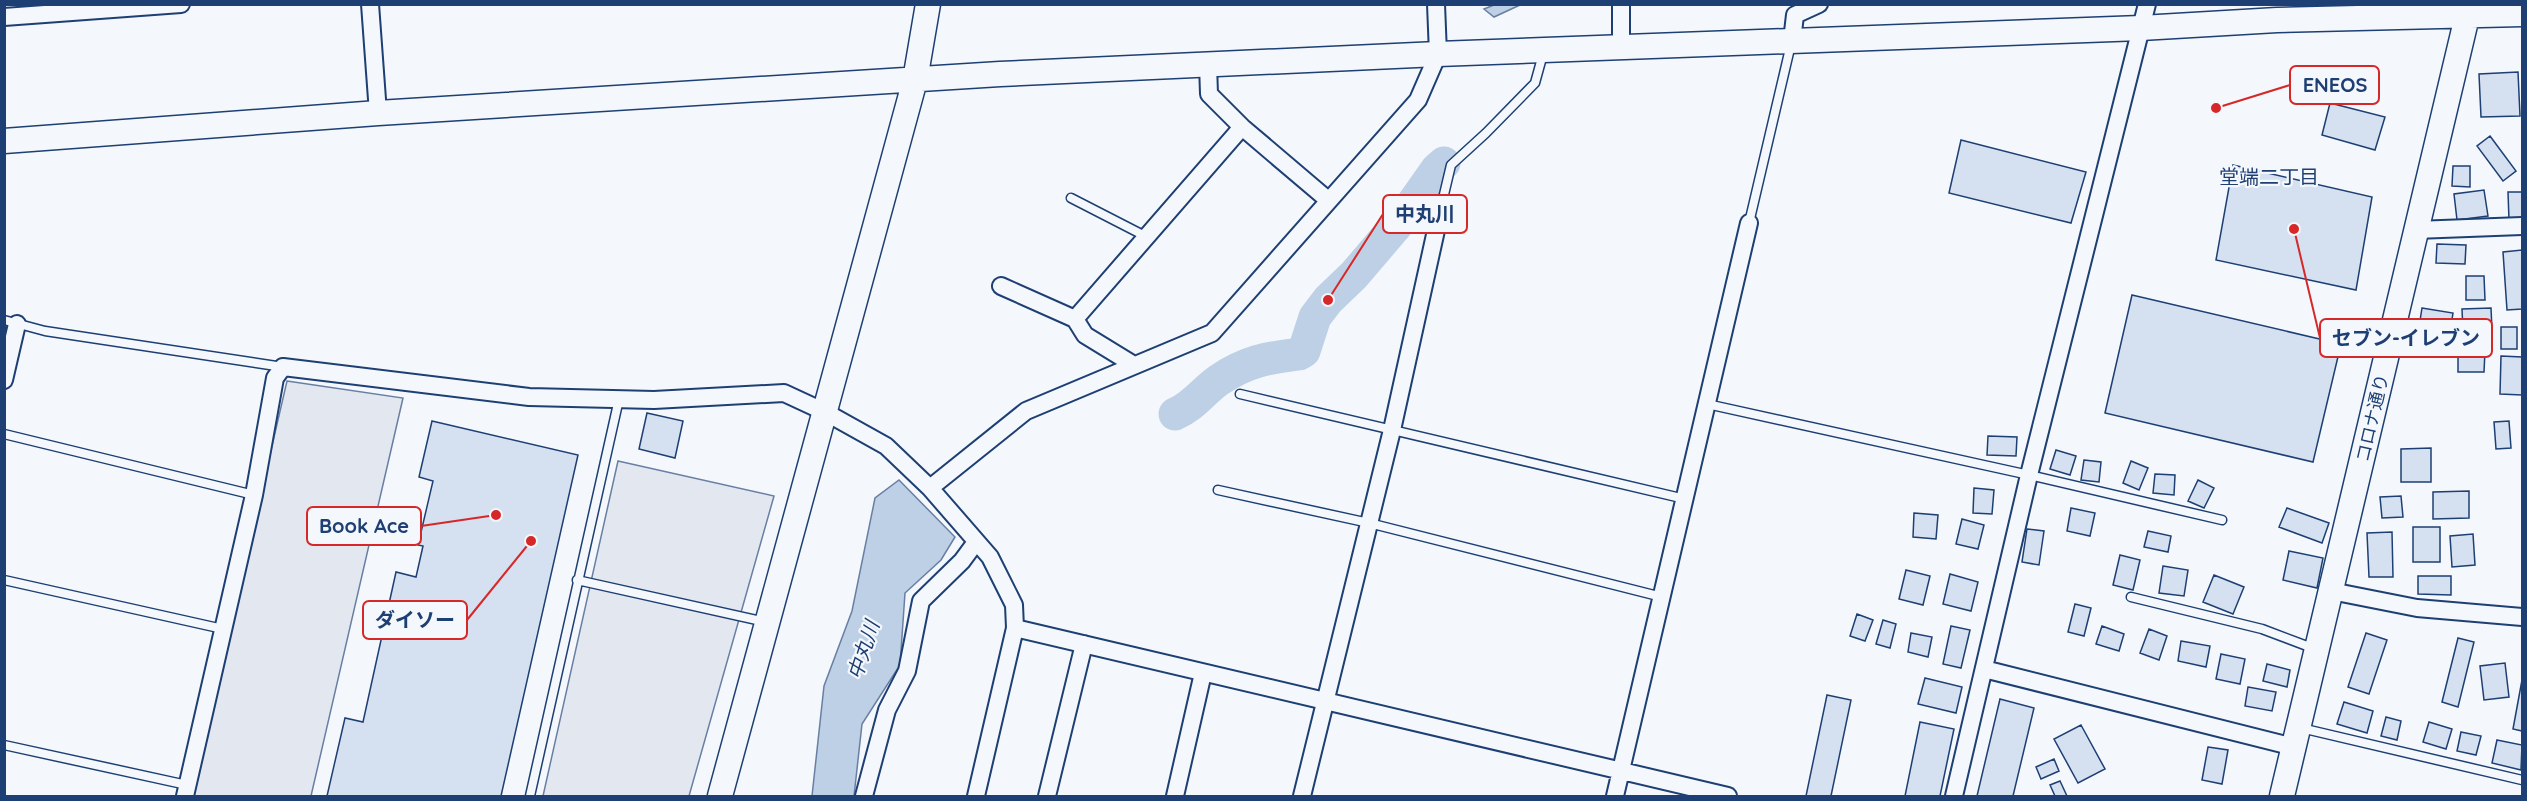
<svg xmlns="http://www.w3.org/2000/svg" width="2527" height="801" viewBox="0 0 2527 801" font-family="Quicksand,'Noto Sans JP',sans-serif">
	<rect width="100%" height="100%" fill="#f4f7fb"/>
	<!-- parking -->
	<path fill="#e3e8f0" stroke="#687fa3" stroke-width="1.5" d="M287 381 403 398 311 796H191Z
		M618 461 774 496 689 796H543Z"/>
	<!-- water -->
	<path fill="#bed0e5" stroke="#687fa3" stroke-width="1.5" d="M1494 5V4L1520 5 1494 17 1484 9Z
		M899 480 955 537 941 560 905 593 900 665 862 724 854 796H812L824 686 852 611 875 498Z"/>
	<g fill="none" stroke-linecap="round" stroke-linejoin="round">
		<!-- river -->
		<path stroke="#bed0e5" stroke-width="33" d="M1175 414C1194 406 1203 391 1219 380 1247 361 1267 358 1299 354L1304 351 1315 317 1328 300 1354 275 1401 220 1437 169 1444 163"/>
	</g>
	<!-- building -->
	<path fill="#d5e0f0" stroke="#1d3f73" stroke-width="1.5" d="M2518 72 2520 116 2481 117 2479 74Z
		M2330 103 2385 117 2375 150 2322 135Z
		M2490 136 2516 171 2503 181 2477 146Z
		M1961 140 2086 172 2071 223 1949 193Z
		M2233 165 2372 197 2356 290 2216 260Z
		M2453 166H2470V187L2452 186Z
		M2484 190 2488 216 2457 220 2454 194Z
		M2508 192H2522V219L2509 220Z
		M2437 244 2466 245 2465 264 2436 263Z
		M2522 250V309L2507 310 2503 252Z
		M2466 276H2484L2485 300H2466Z
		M2132 295 2341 344 2313 462 2105 413Z
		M2422 308 2453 313 2450 332 2419 327Z
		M2491 308 2492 330 2463 331 2462 309Z
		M2501 327H2517V349H2501Z
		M2458 350 2485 351 2484 372H2458Z
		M2501 356 2522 357V395L2500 394Z
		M647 413 683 421 675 458 639 449Z
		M432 421 578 455 501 796H327L345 718 363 722 396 572 416 577 423 546 418 545 433 481 419 477Z
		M2509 421 2511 448 2496 449 2494 422Z
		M1988 436 2017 437 2016 456 1987 455Z
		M2431 448V482H2401V449Z
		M2056 450 2076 456 2070 475 2050 469Z
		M2084 460 2101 462 2099 482 2081 480Z
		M2131 461 2148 468 2139 490 2123 483Z
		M2155 474 2175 475 2174 495 2153 493Z
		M2198 480 2214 488 2204 508 2188 501Z
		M1974 488 1994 490 1992 514 1973 513Z
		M2469 491V518L2433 519V492Z
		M2401 496 2403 517 2382 518 2380 497Z
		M2071 508 2095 513 2090 536 2067 531Z
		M2287 508 2329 523 2322 543 2279 527Z
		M1914 513 1938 515 1936 539 1913 537Z
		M1962 519 1984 525 1978 549 1956 544Z
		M2413 527H2440V562H2413Z
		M2027 529 2044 531 2039 565 2022 562Z
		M2148 531 2171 536 2168 552 2144 547Z
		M2392 532 2393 577H2369L2367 533Z
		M2473 534 2475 565 2452 567 2450 536Z
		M2289 551 2323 558 2317 588 2283 580Z
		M2120 555 2140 560 2133 590 2113 585Z
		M2163 566 2188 570 2184 596 2159 593Z
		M1906 570 1930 576 1923 605 1899 599Z
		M1950 574 1978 582 1971 611 1943 604Z
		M2214 575 2244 587 2233 614 2203 602Z
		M2418 576H2451V595L2418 594Z
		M2075 604 2091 608 2084 636 2068 632Z
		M1857 614 1873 620 1865 641 1850 636Z
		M1883 620 1896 624 1890 648 1876 644Z
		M1951 626 1970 630 1961 668 1943 664Z
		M2102 626 2124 634 2119 651 2096 644Z
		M2149 629 2167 636 2159 660 2140 653Z
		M1911 633 1932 637 1928 657 1908 652Z
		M2366 633 2387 640 2369 694 2348 687Z
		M2458 638 2474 642 2458 707 2442 702Z
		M2181 641 2210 646 2206 667 2178 661Z
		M2221 654 2245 659 2240 684 2216 679Z
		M2505 663 2509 697 2484 700 2480 666Z
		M2267 664 2290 670 2287 687 2263 681Z
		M1925 678 1962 687 1956 713 1918 704Z
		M2522 680V731L2513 729Z
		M2248 687 2276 692 2272 711 2245 706Z
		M1827 695 1851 700 1831 796H1806Z
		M2000 699 2034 708 2013 796H1977Z
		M2344 702 2373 711 2367 733 2337 724Z
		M2386 717 2401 721 2397 740 2381 736Z
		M1920 722 1954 729 1940 796H1905Z
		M2429 722 2452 729 2446 749 2423 742Z
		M2081 725 2105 769 2078 783 2054 739Z
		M2461 732 2481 736 2476 755 2457 751Z
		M2497 740 2522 745 2521 770 2492 763Z
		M2208 747 2228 750 2222 784 2202 780Z
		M2054 759 2059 771 2041 779 2036 767Z
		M2060 781 2067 796H2055L2050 785Z"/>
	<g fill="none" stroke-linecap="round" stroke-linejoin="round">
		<!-- lane casing -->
		<g stroke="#1d3f73" stroke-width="11">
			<path id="lane" d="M1071 198 1147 237
				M1442 203 1451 165 1486 133 1535 83 1543 54
				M1749 223 1791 44
				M4 320 45 331 283 367
				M1240 394 1685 499
				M1707 404 2029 475 2222 520
				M4 434 254 495
				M1218 490 1369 523 1662 597
				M4 580 223 629
				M577 580 766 622
				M2131 597 2262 629 2315 649
				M2301 728 2522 780
				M4 745 187 785
				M530 796 619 399"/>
		</g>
		<!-- street casing -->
		<g stroke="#1d3f73" stroke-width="20">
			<path id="street" d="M370 4 378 113
				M4 17 181 4
				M1792 41 1795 15 1819 4
				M1621 48V4
				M1208 64 1209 94 1242 127 1328 200
				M2415 230 2522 226
				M1001 286 1075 319 1085 335 1134 365
				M1075 319 1242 127
				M4 380 17 324
				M930 488 1026 411 1212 333 1418 100 1438 54 1436 4
				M2331 591 2417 608 2522 617
				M1015 628 1728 796
				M1984 669 2294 747
				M185 796 254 495 275 378 283 367 529 397 654 400 784 393 825 412 886 446 930 488 990 557 1014 605 1015 628 976 796
				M864 796 887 710 907 671 921 601 962 561 976 542
				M1047 796 1084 644
				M1175 796 1203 673
				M1302 796 1392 430 1442 203
				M1615 796 1749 223
				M1954 796 2029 475 2147 4"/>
		</g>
		<!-- secondary casing -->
		<g stroke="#1d3f73" stroke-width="27">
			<path id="secondary" d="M4 141 378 113 1000 74 1438 54 2141 28 2277 20 2522 14
				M720 796 915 80 928 4
				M2282 796 2470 4"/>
		</g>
		<!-- lane -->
		<use href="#lane" stroke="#f4f7fb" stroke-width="8"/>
		<!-- street -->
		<use href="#street" stroke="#f4f7fb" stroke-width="16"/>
		<!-- secondary -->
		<use href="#secondary" stroke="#f4f7fb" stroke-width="24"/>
	</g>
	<g text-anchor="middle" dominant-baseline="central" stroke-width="4.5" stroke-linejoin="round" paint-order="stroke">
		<!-- street labels -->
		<g font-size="18" fill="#1d3f73" stroke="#f4f7fb">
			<text transform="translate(2372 418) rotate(-77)">コロナ通り</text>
		</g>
		<!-- neighbourhood labels -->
		<g font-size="20" fill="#1d3f73" stroke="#f4f7fb">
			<text x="2269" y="176">堂端二丁目</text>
		</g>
		<!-- water labels -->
		<g font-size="20" font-style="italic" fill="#1d3f73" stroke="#f4f7fb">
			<text transform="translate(863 650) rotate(-72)">中丸川</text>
		</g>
	</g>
	<!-- callouts -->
	<path fill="none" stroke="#d62828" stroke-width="2" d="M2216 108L2290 85M1328 300L1383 214M2294 229L2320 338M496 515L421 526M531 541L467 620"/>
	<g fill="#d62828" stroke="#f4f7fb" stroke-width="2">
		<circle cx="2216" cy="108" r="6"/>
		<circle cx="1328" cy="300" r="6"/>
		<circle cx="2294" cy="229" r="6"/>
		<circle cx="496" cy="515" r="6"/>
		<circle cx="531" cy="541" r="6"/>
	</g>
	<g fill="#f4f7fb" stroke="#d62828" stroke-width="2">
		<rect x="2290" y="66" width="89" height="38" rx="6"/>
		<rect x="1383" y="195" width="84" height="38" rx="6"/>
		<rect x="2320" y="319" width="172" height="38" rx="6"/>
		<rect x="307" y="507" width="114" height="38" rx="6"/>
		<rect x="363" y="601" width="104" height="38" rx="6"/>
	</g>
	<g font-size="20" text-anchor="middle" font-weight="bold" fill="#1d3f73">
		<text x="2335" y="92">ENEOS</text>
		<text x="1425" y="221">中丸川</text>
		<text x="2406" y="345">セブン-イレブン</text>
		<text x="364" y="533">Book Ace</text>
		<text x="415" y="627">ダイソー</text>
	</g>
	<!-- border -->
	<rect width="2527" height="801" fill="none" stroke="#1d3f73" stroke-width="12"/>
</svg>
